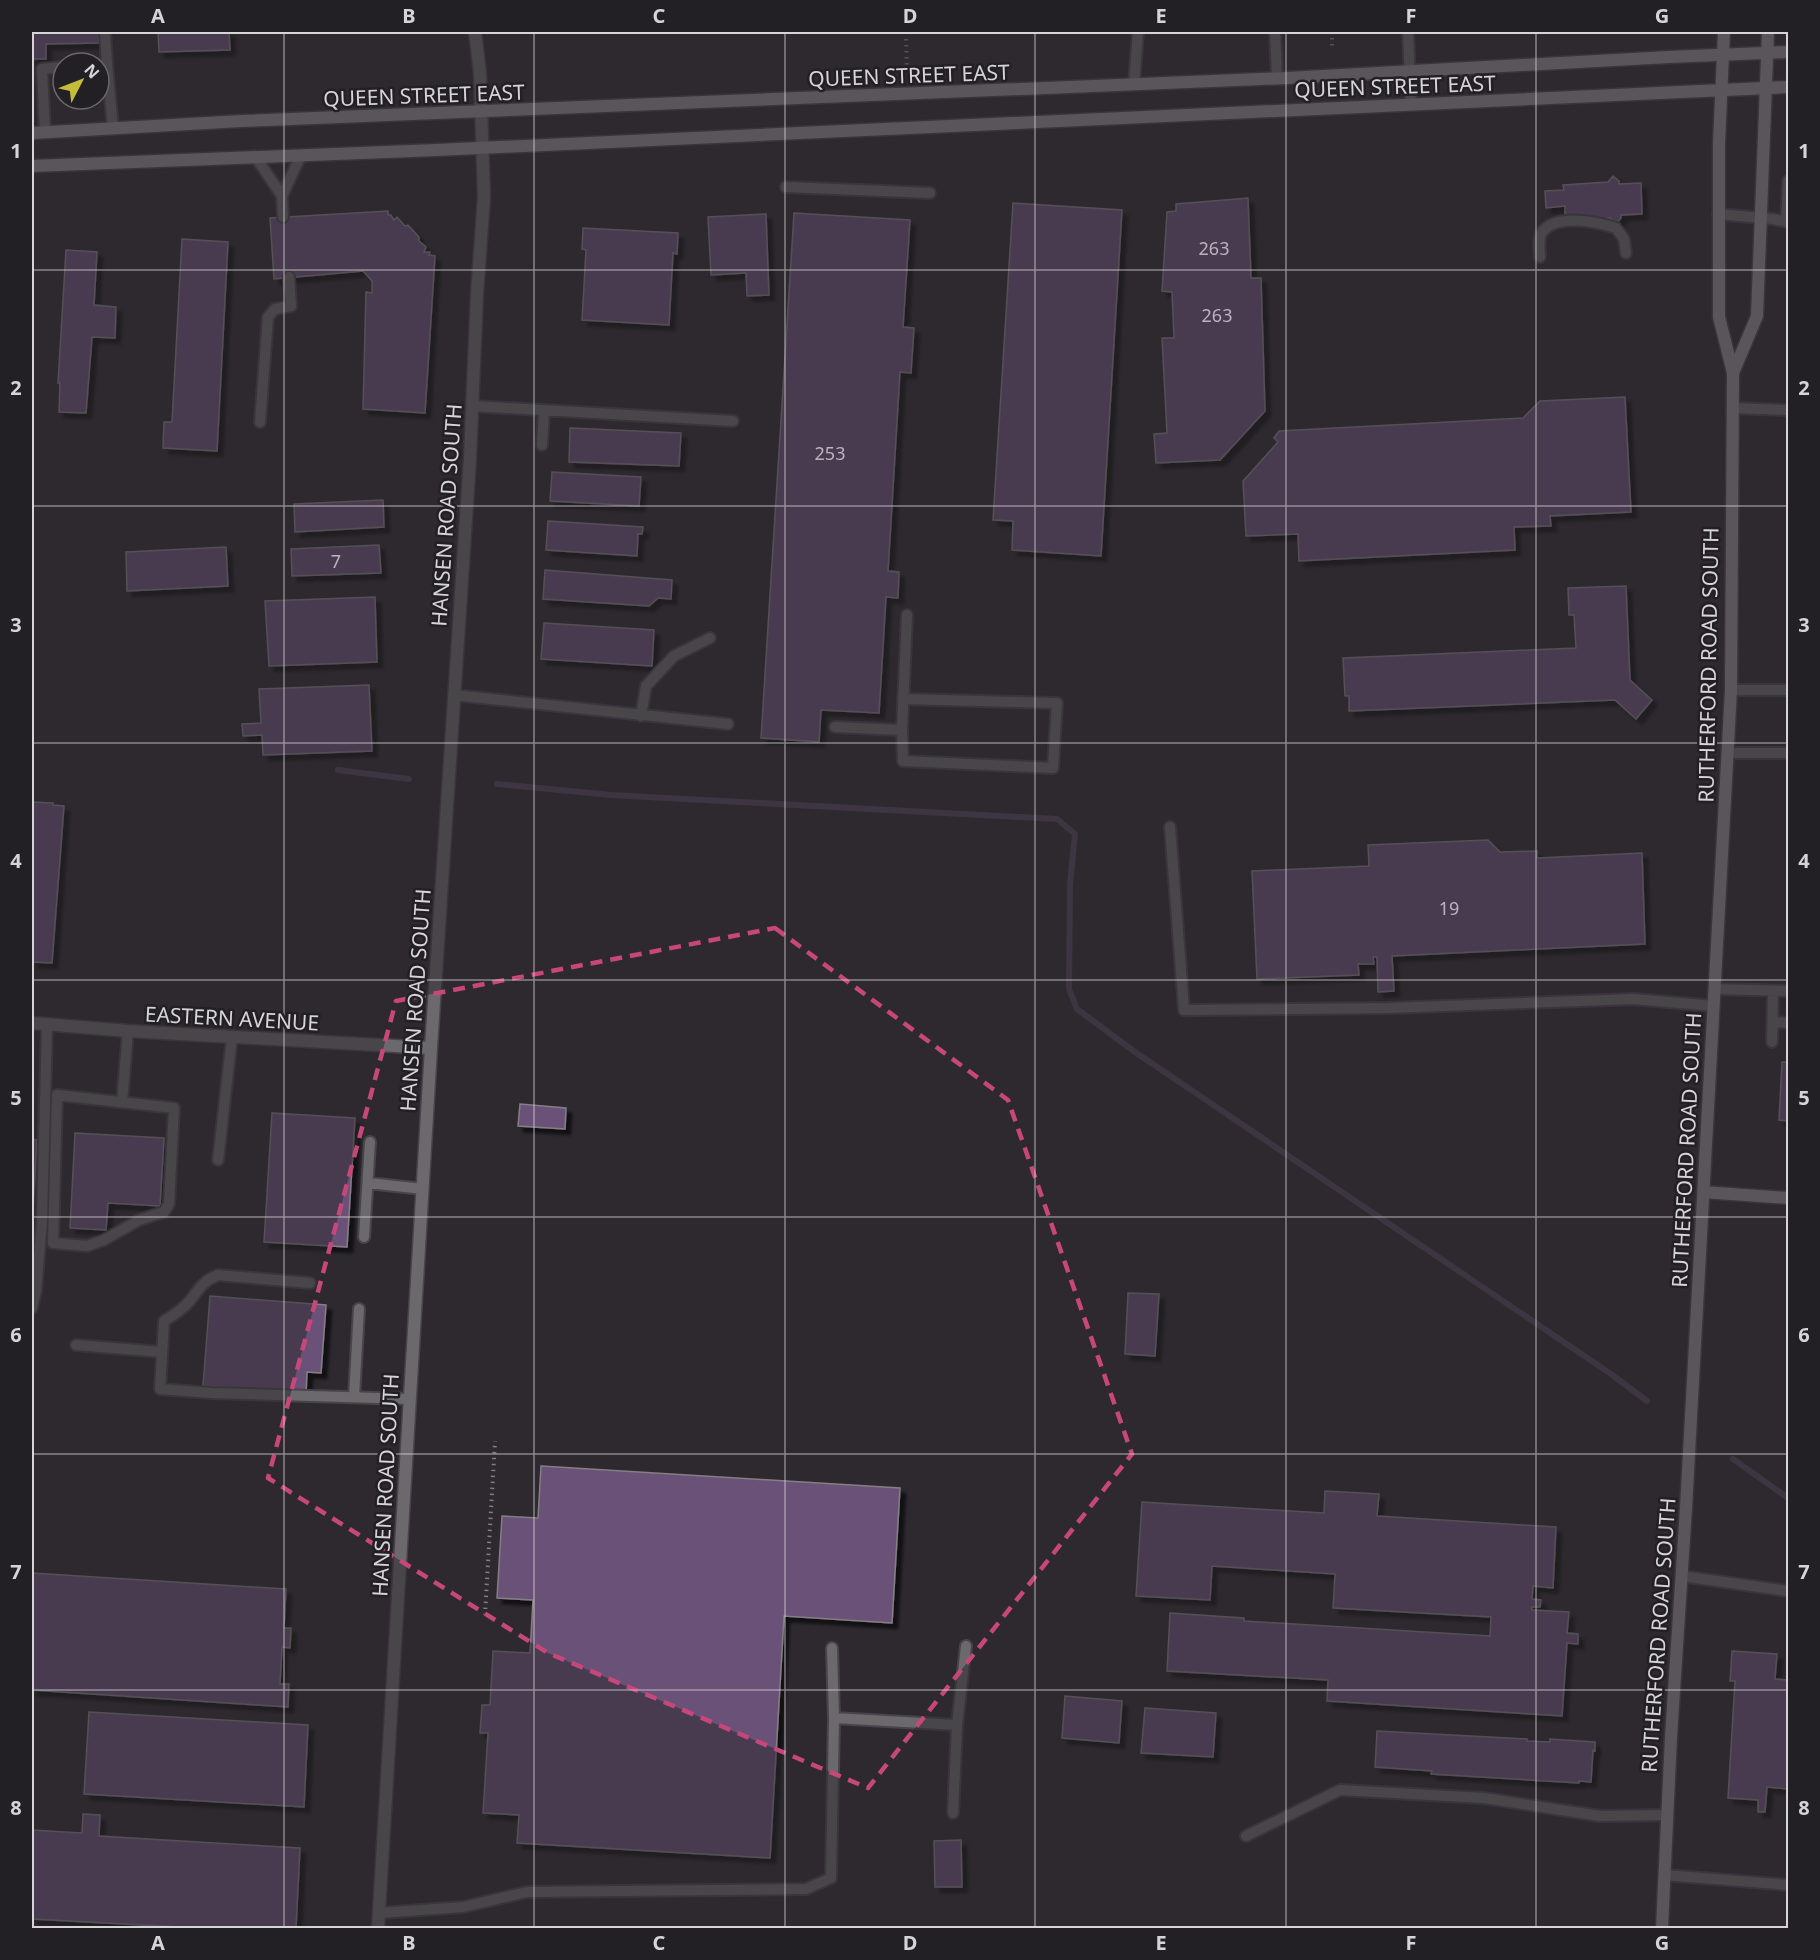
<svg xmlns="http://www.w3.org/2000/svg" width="1820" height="1960" viewBox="0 0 1820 1960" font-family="'Noto Sans',sans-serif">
	<defs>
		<filter id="shadow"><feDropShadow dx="5.5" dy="5.5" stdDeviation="1.5" flood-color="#0009"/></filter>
	</defs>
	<rect width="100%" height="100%" fill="#2d292f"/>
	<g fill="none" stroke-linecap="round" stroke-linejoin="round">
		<!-- stream -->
		<path stroke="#53435a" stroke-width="6" d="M338 770 409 779
			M497 784 611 795 1057 819 1075 834 1070 884 1069 989 1077 1009 1135 1052 1611 1374 1647 1401
			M1733 1459 1788 1498"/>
	</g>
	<!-- building -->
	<path fill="#6a5177" stroke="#837f85" stroke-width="1.5" filter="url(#shadow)" d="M32 32H99V43L46 44V59H32Z
		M158 32H229L230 50 159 52Z
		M1613 176 1619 181V184L1641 183 1642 214 1621 215V218L1616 224 1610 218 1604 219V220L1592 219V217L1565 218V206L1546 208 1545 191 1564 190 1563 185 1608 182Z
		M1248 198 1251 278H1261L1265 411 1220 460 1156 463 1154 434 1167 433 1162 338H1174L1172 292 1162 291 1167 212 1176 211V204Z
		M1013 203 1122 210 1101 556 1012 550 1013 521 993 520Z
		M388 211V215H391L394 220 397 217 405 226 408 225 419 237V241L426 247 424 252H430L429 255 435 256 425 413 363 409 366 292 372 293V281L363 271 274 279 270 218Z
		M794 213 910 220 903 327 914 328 911 373 900 372 888 571 899 572 898 598 886 597 879 713 821 710 819 742 761 738Z
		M766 214 769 295 747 296 746 273 711 275 708 217Z
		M583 228 678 233 677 254 673 253 669 325 582 320 586 250 582 249Z
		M182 239 228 242 217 451 163 448 164 422H172Z
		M66 250 97 252 94 305 116 307 115 338 92 337 86 413 59 412 60 383H58Z
		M1625 397 1631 512 1550 516 1551 526 1514 527 1515 550 1299 561 1298 534 1246 536 1243 481 1278 442 1274 438 1279 431 1523 418 1540 401Z
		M570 428 681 433 679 466 569 462Z
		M552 472 641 477 639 506 550 501Z
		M383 500 384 527 295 532 294 504Z
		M548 521 643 527 642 534H638L637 556 546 550Z
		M379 545 381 573 292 576 291 549Z
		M226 547 228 586 127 591 126 552Z
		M545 570 672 580 671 599 658 598 649 606 543 599Z
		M1626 586 1630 680 1652 700 1636 719 1615 700 1349 711V696H1345L1343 658 1576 648 1574 615H1569L1568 588Z
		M375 597 377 662 269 666 265 601Z
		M544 623 654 630 652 666 541 659Z
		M369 685 372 751 263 755 262 735 243 736 242 724 261 723 259 689Z
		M32 802 53 803V805L64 806 52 963 32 962Z
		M1488 840 1500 852 1537 851V858L1642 853 1645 944 1392 956 1394 991 1378 992 1377 957H1373L1374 964H1358L1359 975 1257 979 1252 871 1369 866 1368 845Z
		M1782 1062H1788V1121L1779 1120Z
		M520 1104 566 1108 565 1129 518 1126Z
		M272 1113 355 1118 347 1247 264 1242Z
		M75 1133 164 1138 160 1206 108 1203 106 1230 70 1228Z
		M32 1139 37 1140 32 1227Z
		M1128 1293 1159 1294 1155 1356 1125 1354Z
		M210 1296 326 1305 321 1373 307 1372 306 1394 203 1386Z
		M541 1466 900 1488 892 1623 784 1616 770 1858 517 1843 519 1815 483 1813 488 1733H480L482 1705H490L493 1651 530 1653 533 1600 497 1598 502 1516 538 1518Z
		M1325 1491 1379 1494 1377 1516 1556 1527 1553 1588 1533 1586 1532 1599 1541 1600 1540 1607H1532V1610L1569 1612 1567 1633 1578 1634V1644L1567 1643 1562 1716 1327 1701 1328 1680 1167 1671 1170 1613 1244 1618V1621L1490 1636 1491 1617 1333 1608 1335 1574 1212 1566 1210 1600 1136 1596 1142 1502 1324 1513Z
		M32 1573 286 1589 284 1628H291L290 1648 282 1647 280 1684H289L288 1707 32 1690Z
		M1732 1651 1777 1654 1775 1679 1788 1680V1789L1767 1787 1765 1812H1758V1800L1728 1798 1735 1681H1730Z
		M1065 1696 1122 1701 1119 1743 1062 1738Z
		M1145 1708 1216 1713 1213 1757 1141 1753Z
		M89 1712 308 1725 304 1807 84 1794Z
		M1377 1731 1527 1739V1741L1550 1742V1739L1595 1742V1751L1593 1750 1591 1782 1579 1781V1783L1431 1774 1432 1771 1375 1767Z
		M83 1814 100 1815 99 1836 300 1848 296 1928H198L32 1919V1830L82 1833Z
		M961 1840 962 1887H935L934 1841Z"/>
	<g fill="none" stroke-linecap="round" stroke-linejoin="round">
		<!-- lane casing -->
		<g stroke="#48444a" stroke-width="14">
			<path id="lane" d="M105 32 107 64
				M1275 32 1277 78
				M1408 32 1411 105
				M99 65 107 64 113 129
				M1134 84 1138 32
				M45 132 42 69 63 67
				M255 156 282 196
				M786 187 930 193
				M1718 214 1773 219 1788 222
				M283 217 282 196 301 155
				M1786 222 1788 181
				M1540 257C1540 249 1537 236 1544 230 1559 214 1598 222 1616 228L1624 239 1626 253
				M472 406 733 421
				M1732 408 1788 410
				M260 422 268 317 275 309 291 306 289 277
				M542 445 544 412
				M1731 690H1788
				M454 695 728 724
				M641 716 646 686 674 656 710 638
				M835 727 902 730 907 615
				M902 730 903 761 1053 768 1057 703 903 699
				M1728 753H1788
				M1170 827 1184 1010 1388 1008 1633 999 1714 1006
				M1715 989 1788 991
				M1773 1022 1788 1023
				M1772 1042 1773 991
				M57 1095 174 1108 169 1204 164 1212 139 1220 104 1240 87 1246 53 1243Z
				M122 1102 128 1031
				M218 1160 232 1037
				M368 1183 423 1189
				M364 1237 370 1142
				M310 1283 218 1275C200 1282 199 1291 187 1304 180 1311 172 1316 164 1321L160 1389 212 1393 410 1399
				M32 1308 36 1291 42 1221 47 1024
				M76 1345 162 1352
				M354 1397 359 1309
				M1681 1576 1788 1591
				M834 1718 957 1725 953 1813
				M957 1725 966 1646
				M1246 1836 1340 1790 1484 1798 1600 1816 1667 1815
				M1665 1875 1788 1885
				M379 1913 463 1907 527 1892 806 1889 831 1878 834 1718 832 1648"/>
		</g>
		<!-- street casing -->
		<g stroke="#48444a" stroke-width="15">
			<path id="street" d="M32 1023 128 1031 431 1048
				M378 1928 431 1048 470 458 477 294 484 197 480 73 475 32"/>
		</g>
		<!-- secondary casing -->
		<g stroke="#48444a" stroke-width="15">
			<path id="secondary" d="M32 133 241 121 1287 78 1669 57 1788 52
				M32 166 436 150 1788 87
				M1733 373 1757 316 1768 32
				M1703 1192 1788 1198
				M1662 1928 1671 1737 1686 1508 1731 690 1733 373 1719 317V143L1724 32"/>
		</g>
		<!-- path -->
		<path stroke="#827f84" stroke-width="4" stroke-dasharray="1.5 4.5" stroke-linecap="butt" d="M1332 32V47
			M906 39 907 70
			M485 1615 495 1441"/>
		<!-- lane -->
		<use href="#lane" stroke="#6b696b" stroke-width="10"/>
		<!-- street -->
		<use href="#street" stroke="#6b696b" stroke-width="12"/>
		<!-- secondary -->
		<use href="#secondary" stroke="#8e8b90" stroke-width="12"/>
	</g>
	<!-- marked area -->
	<path d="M0 0H1820V1960H0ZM775 928 1008 1100 1132 1454 868 1788 548 1653 268 1478 396 1001Z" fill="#2d292f" fill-opacity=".55" fill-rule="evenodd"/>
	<path fill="none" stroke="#c7477a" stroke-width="4.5" stroke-dasharray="12 8" stroke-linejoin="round" d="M775 928 1008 1100 1132 1454 868 1788 548 1653 268 1478 396 1001Z"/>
	<!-- grid -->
	<path fill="none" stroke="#d6d4d7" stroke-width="1.5" stroke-opacity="0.55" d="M284 32V1928M534 32V1928M785 32V1928M1035 32V1928M1286 32V1928M1536 32V1928M32 270H1788M32 506H1788M32 743H1788M32 980H1788M32 1217H1788M32 1454H1788M32 1690H1788"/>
	<g text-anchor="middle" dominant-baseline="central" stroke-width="5" stroke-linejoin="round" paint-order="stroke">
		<!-- number labels -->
		<g font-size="18" fill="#bbb3bf">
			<text x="1214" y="248">263</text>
			<text x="1217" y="315">263</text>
			<text x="830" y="453">253</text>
			<text x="336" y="561">7</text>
			<text x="1449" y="908">19</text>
		</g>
		<!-- street labels -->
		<g font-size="21" fill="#d6d4d7" stroke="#232025">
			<text transform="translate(909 75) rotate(-2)">QUEEN STREET EAST</text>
			<text transform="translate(1395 86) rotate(-2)">QUEEN STREET EAST</text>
			<text transform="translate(424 95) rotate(-2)">QUEEN STREET EAST</text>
			<text transform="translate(446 515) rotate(-86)">HANSEN ROAD SOUTH</text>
			<text transform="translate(1708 665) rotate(-89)">RUTHERFORD ROAD SOUTH</text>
			<text transform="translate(415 1000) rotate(-86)">HANSEN ROAD SOUTH</text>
			<text transform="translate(232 1018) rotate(3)">EASTERN AVENUE</text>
			<text transform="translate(1686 1150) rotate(-87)">RUTHERFORD ROAD SOUTH</text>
			<text transform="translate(385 1485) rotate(-87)">HANSEN ROAD SOUTH</text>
			<text transform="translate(1658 1635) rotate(-86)">RUTHERFORD ROAD SOUTH</text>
		</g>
	</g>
	<!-- border -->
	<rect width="1820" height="1960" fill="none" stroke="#232025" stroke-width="66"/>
	<!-- north arrow -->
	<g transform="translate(81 81) rotate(48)"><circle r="28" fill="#232025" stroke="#6b686c" stroke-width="1.5"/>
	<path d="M0-4.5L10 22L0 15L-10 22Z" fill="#c6bc3c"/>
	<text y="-9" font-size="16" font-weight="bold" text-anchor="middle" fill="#d6d4d7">N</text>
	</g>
	<rect x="33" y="33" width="1754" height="1894" fill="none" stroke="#d6d4d7" stroke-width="2"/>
	<g font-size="20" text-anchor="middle" font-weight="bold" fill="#d6d4d7">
		<text x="158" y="23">A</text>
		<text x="409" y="23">B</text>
		<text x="659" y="23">C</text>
		<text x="910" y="23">D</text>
		<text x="1161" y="23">E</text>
		<text x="1411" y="23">F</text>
		<text x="1662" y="23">G</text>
		<text x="16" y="158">1</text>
		<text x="1804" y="158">1</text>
		<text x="16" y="395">2</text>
		<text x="1804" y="395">2</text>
		<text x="16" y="632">3</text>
		<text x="1804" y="632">3</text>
		<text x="16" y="868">4</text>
		<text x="1804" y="868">4</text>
		<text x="16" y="1105">5</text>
		<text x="1804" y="1105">5</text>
		<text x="16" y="1342">6</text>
		<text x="1804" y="1342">6</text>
		<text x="16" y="1579">7</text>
		<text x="1804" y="1579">7</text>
		<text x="16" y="1815">8</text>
		<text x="1804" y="1815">8</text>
		<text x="158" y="1950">A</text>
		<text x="409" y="1950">B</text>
		<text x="659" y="1950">C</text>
		<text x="910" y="1950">D</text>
		<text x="1161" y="1950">E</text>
		<text x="1411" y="1950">F</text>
		<text x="1662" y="1950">G</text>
	</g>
</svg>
